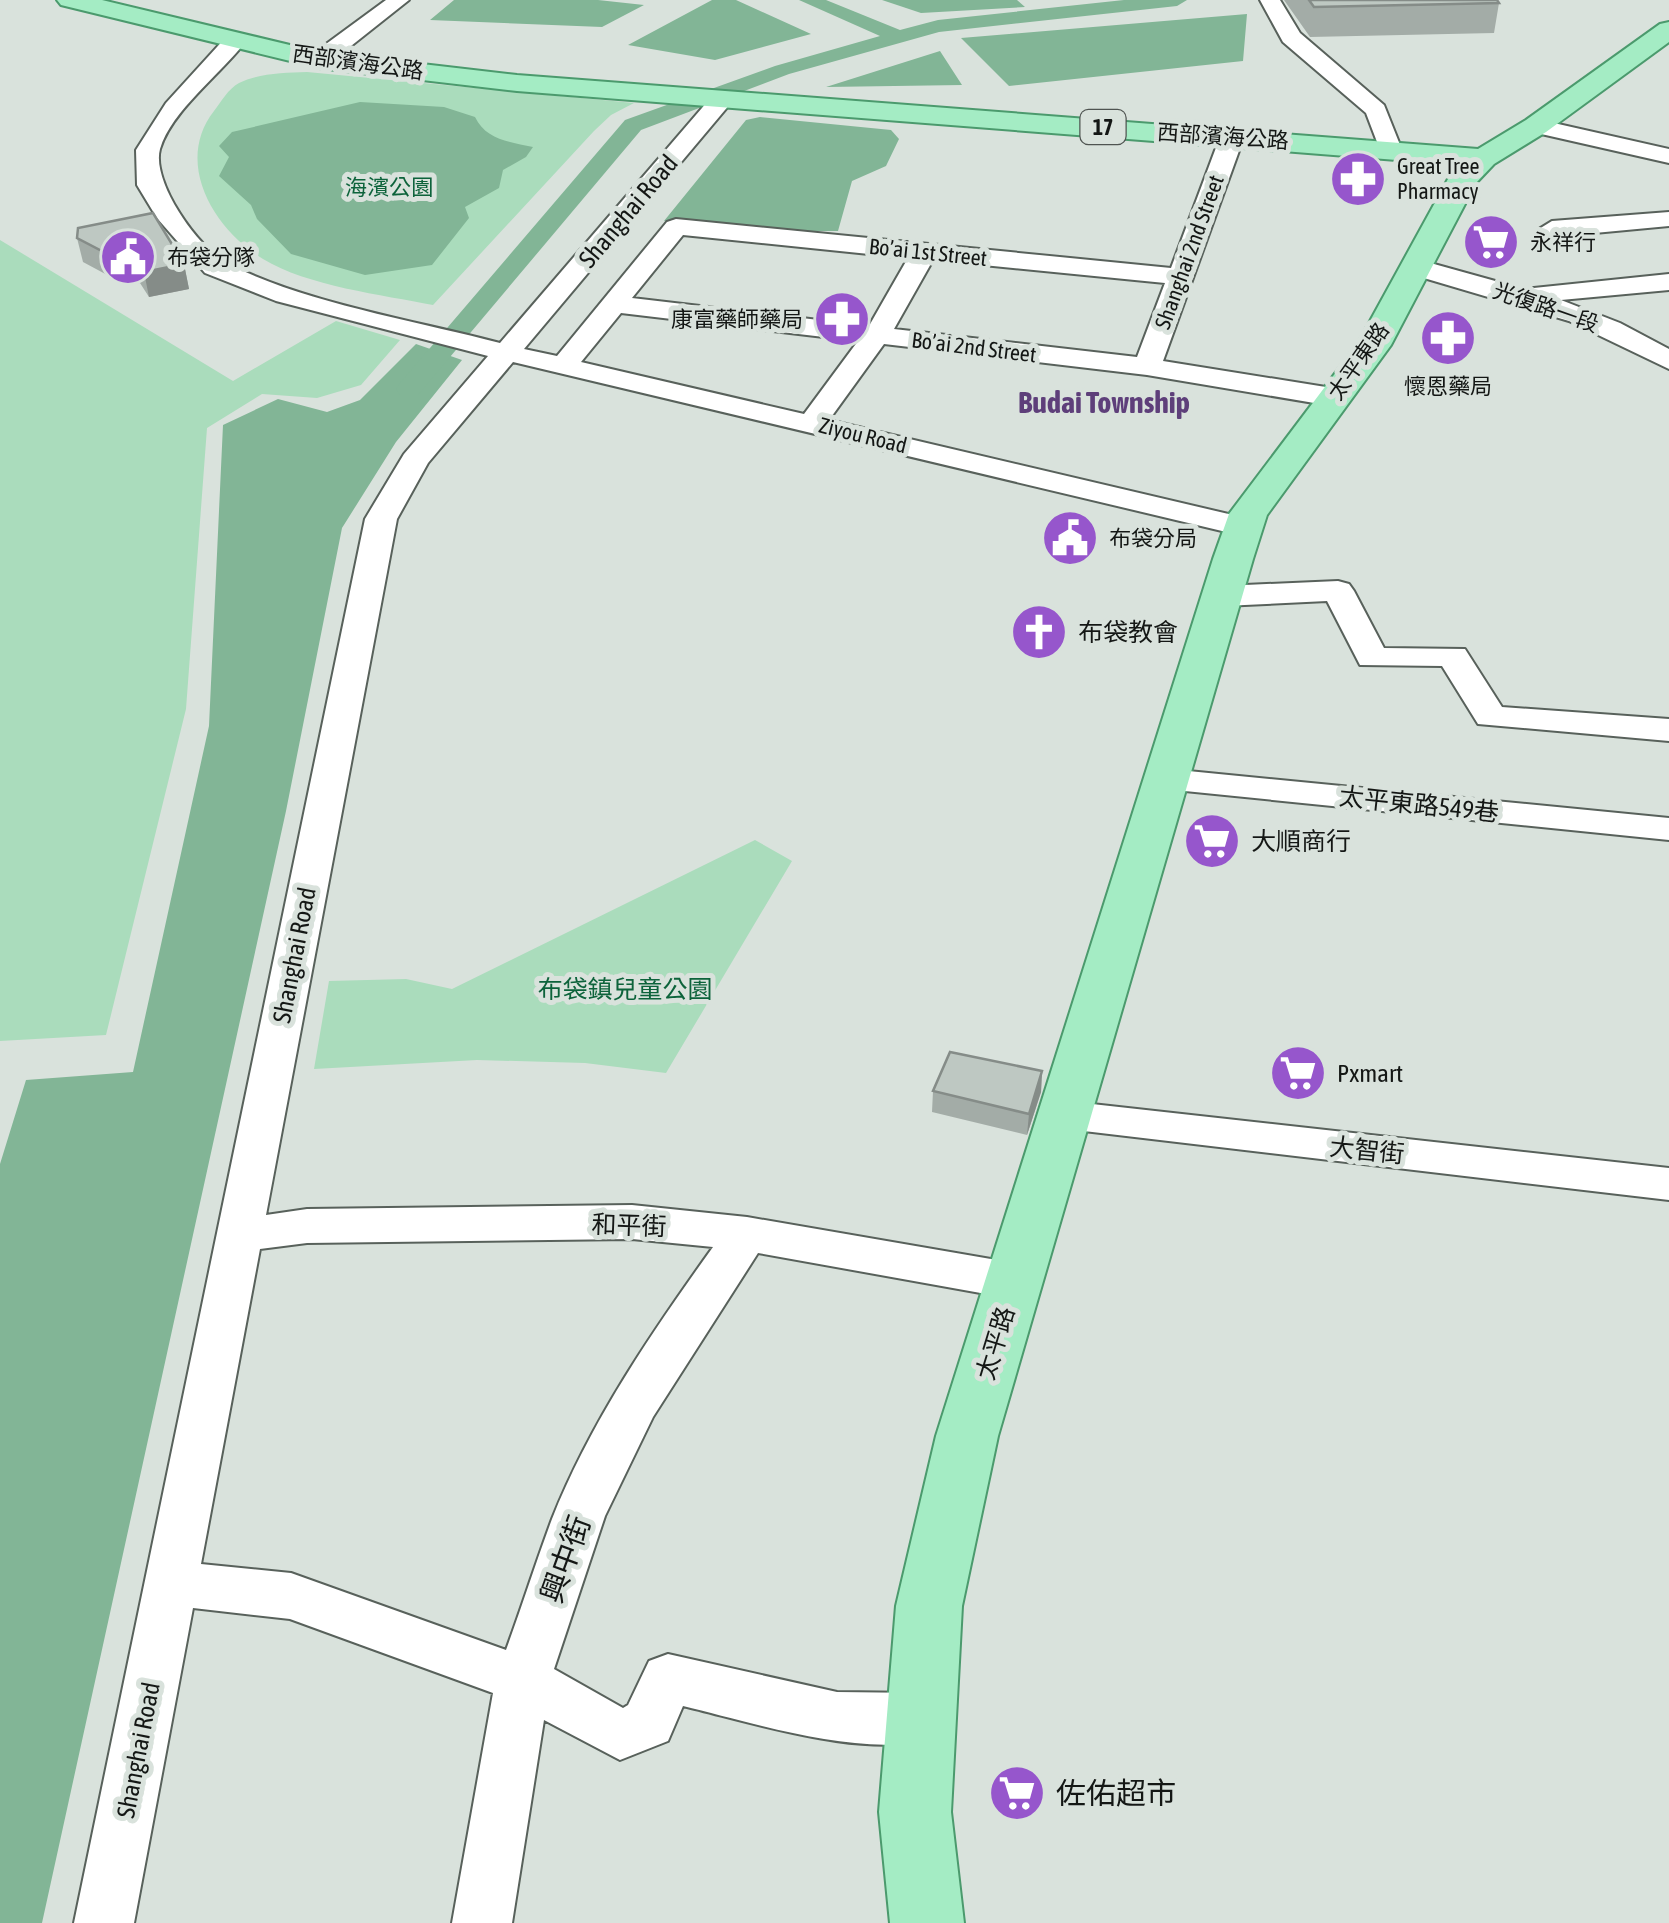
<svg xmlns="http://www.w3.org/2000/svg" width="1669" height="1923" viewBox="0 0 1669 1923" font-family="'Asap Condensed','Noto Sans TC',sans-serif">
	<rect width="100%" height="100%" fill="#d9e2dc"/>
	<!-- green -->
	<path fill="#aadcbc" d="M307 72 634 103 611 115 594 131 433 305C383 295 307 286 263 259 213 229 174 162 214 111 221 102 228 89 239 83 259 73 284 73 307 72Z
		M0 240 233 381 336 321 400 340 361 385 317 398 262 394 207 428 186 709 106 1035 0 1041Z
		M755 840 792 861 666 1073 585 1063 477 1060 314 1069 329 981 406 979 452 989Z"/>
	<!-- water -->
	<path fill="#82b596" d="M454 0H598L644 5 602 27 430 20Z
		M712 0H736L811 34 715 60 628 45Z
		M882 0H1017L1025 7 921 13Z
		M1247 14 1243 61 1009 86 961 38Z
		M940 51 962 85 826 87Z
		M360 102 444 107 475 117C486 140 510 142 533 147L526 157 503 170 499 188 465 207 469 218 432 265 365 275 291 254 257 219 251 205 219 176 229 157 219 146 232 132Z
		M760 117 891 130 899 139 886 166 852 181 838 231H810L804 237 664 221 746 120Z
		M416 344 462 360 396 442 342 528 286 811 42 1923H0V1164L26 1080 133 1072 209 726 223 425 278 399 327 412 360 400Z"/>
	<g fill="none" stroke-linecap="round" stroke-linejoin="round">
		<!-- canal -->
		<path fill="#82b596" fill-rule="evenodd" d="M799 0H826L900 30 938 20 1124 0H1187L1177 6 939 32 789 74 641 130 418 395H400L396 389 400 383 625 120 775 66 880 36Z"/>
		<!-- minor casing -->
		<g stroke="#58615b" stroke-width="4">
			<path id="minor" d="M386 0H409L327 65H311L308 60 311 55Z
				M1260 0H1280L1300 33 1384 105 1402 150 1398 155H1382L1366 113 1283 42Z
				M235 35 246 41C222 73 171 111 160 149 151 182 199 249 227 263 301 302 417 321 500 343L714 94 722 92 733 99 730 104 524 349 557 356 667 222 676 219 1171 268 1220 137 1232 130 1244 137 1163 361 1332 388 1342 391 1346 397 1342 403 1332 406 1147 375 884 344 829 420 1254 520 1259 527 1254 534 1243 536 513 362 428 463 397 519 266 1215 307 1209 632 1205 747 1217 1014 1263 1030 1268 1037 1281 1030 1294 1014 1299 758 1253 653 1417 605 1516 554 1669 623 1708 628 1705 649 1661 668 1654 837 1692 922 1693 942 1700 950 1718 942 1736C871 1762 755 1723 683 1706L668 1741 620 1760 544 1720 512 1923H452L493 1693 290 1619 193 1608 134 1923H74L365 519 404 454 488 356 276 301 205 273 157 218 137 185 136 150 166 103 227 36ZM683 235 908 258 869 326 632 298ZM933 260 1165 283 1137 357 894 329ZM621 313 858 341 804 414 581 362ZM632 1239 713 1247C652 1332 591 1421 552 1519 536 1562 522 1606 506 1650L291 1573 201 1564 260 1249 307 1243Z
				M1536 119 1669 149V163L1528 131 1524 126 1528 121Z
				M1669 212V226L1552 237 1539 229 1552 221Z
				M1416 259 1524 289 1669 274V290L1561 300 1620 323 1669 349V369L1569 321 1407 273 1403 267Z
				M1338 581 1349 584 1354 591 1384 648 1465 649 1502 707 1669 719V741L1478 724 1442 666 1360 665 1327 601 1223 606 1211 603 1207 596 1211 589 1223 586Z
				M1168 769 1669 818V840L1155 788 1150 780 1155 772Z
				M1065 1101 1669 1168V1200L1050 1127 1043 1116 1050 1105Z"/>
		</g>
		<!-- major casing -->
		<g stroke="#4b9a6d" stroke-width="4">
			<path id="major" d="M57 0H102L319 52 517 75 1478 149 1526 120 1660 24 1669 22V42L1546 132 1494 164 1476 183 1391 345 1267 515 1253 559 998 1436 962 1606 951 1812 964 1923H890L879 1812 896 1606 936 1436 1213 559 1229 514 1358 343 1448 179 1460 165 517 91 319 68 61 5Z"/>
		</g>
		<!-- minor -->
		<use href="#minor" fill="#fff" fill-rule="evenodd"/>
		<!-- major -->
		<use href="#major" fill="#a4ecc4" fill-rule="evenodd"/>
	</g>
	<!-- wall -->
	<path fill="#a3aca7" d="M1284 0H1497L1499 3 1494 33 1310 37Z
		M77 238 184 264 189 289 149 297 140 283 124 284 83 262Z
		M1042 1071 1041 1092 1027 1135 932 1112 933 1091Z"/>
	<!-- shaded-wall -->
	<path fill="#858c88" d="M134 258 140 283 124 284 119 260Z
		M184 264 189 289 149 297 144 272Z
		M1042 1071 1041 1092 1027 1135 1029 1114Z"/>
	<!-- building -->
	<path fill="#bec8c2" stroke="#858c88" stroke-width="2.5" d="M1309 0H1497L1499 3 1314 7Z
		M153 213 184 264 144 272 134 258 119 260 77 238 78 228Z
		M950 1052 1042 1071 1029 1114 933 1091Z"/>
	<!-- icons -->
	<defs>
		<g id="pharmacy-disc" transform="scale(2.875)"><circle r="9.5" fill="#9656cc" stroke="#d9e2dc"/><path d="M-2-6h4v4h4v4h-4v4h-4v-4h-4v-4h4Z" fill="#fff"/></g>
		<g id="supermarket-disc" transform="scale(2.875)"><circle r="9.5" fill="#9656cc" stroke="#d9e2dc"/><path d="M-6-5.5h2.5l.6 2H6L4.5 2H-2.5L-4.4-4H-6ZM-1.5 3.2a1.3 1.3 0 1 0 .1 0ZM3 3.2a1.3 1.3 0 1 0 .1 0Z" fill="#fff"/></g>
		<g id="civic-disc" transform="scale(2.875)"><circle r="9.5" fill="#9656cc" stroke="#d9e2dc"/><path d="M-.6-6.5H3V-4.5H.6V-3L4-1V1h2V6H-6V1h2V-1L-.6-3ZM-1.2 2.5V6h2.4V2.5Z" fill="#fff"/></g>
		<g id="church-disc" transform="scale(2.875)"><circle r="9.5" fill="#9656cc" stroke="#d9e2dc"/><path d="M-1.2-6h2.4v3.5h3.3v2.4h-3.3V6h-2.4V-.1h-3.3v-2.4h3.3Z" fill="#fff"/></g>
	</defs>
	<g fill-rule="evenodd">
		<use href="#pharmacy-disc" x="1358" y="179"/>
		<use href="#supermarket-disc" x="1491" y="242"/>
		<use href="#civic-disc" x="128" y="257"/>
		<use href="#pharmacy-disc" x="842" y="319"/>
		<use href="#pharmacy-disc" x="1448" y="338"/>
		<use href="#civic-disc" x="1070" y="538"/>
		<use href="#church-disc" x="1039" y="632"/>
		<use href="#supermarket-disc" x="1212" y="841"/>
		<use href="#supermarket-disc" x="1298" y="1073"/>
		<use href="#supermarket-disc" x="1017" y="1793"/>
	</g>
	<g text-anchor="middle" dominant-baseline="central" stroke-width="10" stroke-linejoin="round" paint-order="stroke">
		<!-- far-street labels -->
		<g font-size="22" fill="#141715" stroke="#d9e2dc">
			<text transform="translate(358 62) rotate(8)">西部濱海公路</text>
			<text transform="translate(1223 136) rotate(4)">西部濱海公路</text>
			<text transform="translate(928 252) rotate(6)">Bo’ai 1st Street</text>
			<text transform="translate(1189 252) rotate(-70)">Shanghai 2nd Street</text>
			<text transform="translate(1546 307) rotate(19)">光復路一段</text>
			<text transform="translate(974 347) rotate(7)">Bo’ai 2nd Street</text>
			<text transform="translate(1358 361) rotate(-55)">太平東路</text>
			<text transform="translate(863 435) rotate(14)">Ziyou Road</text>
		</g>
		<!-- shield labels -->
		<rect fill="#d9e2dc" stroke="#4f5451" stroke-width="2.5" x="1080.5" y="110" width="45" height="34" rx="8"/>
		<g font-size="22" font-weight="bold" fill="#141715">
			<text x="1103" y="127">17</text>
		</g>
		<!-- far-poi labels -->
		<g font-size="22" fill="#141715" stroke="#d9e2dc" text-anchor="start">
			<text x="1397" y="166">Great Tree<tspan x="1397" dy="25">Pharmacy</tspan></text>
			<text x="1530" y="242">永祥行</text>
			<text x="167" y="257">布袋分隊</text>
			<text x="803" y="319" text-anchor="end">康富藥師藥局</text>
			<text x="1448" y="386" text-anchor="middle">懷恩藥局</text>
			<text x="1109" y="538">布袋分局</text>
		</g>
		<!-- far-park labels -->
		<g font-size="22" fill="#0d633b" stroke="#d9e2dc">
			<text x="389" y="187">海濱公園</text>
		</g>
		<!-- street labels -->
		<g font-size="25" fill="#141715" stroke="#d9e2dc">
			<text transform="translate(628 211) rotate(-50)">Shanghai Road</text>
			<text transform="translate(1419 804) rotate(6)">太平東路549巷</text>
			<text transform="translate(294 955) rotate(-79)">Shanghai Road</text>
			<text transform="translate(1367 1150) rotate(6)">大智街</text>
			<text transform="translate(629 1225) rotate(2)">和平街</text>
			<text transform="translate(995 1343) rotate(-73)">太平路</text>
			<text transform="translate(138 1750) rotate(-79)">Shanghai Road</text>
		</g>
		<!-- poi labels -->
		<g font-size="25" fill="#141715" stroke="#d9e2dc" text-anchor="start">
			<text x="1078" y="632">布袋教會</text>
			<text x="1251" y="841">大順商行</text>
			<text x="1337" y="1073">Pxmart</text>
		</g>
		<!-- park labels -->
		<g font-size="25" fill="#0d633b" stroke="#d9e2dc">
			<text x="625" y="989">布袋鎮兒童公園</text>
		</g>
		<!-- far-district labels -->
		<g font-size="30" font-weight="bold" fill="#5e3f7a" stroke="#d9e2dc">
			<text x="1104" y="402">Budai Township</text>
		</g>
		<!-- near-street labels -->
		<g font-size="30" fill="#141715" stroke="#d9e2dc">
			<text transform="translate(565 1559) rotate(-70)">興中街</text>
		</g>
		<!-- near-poi labels -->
		<g font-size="30" fill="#141715" stroke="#d9e2dc" text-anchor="start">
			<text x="1056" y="1793">佐佑超市</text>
		</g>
	</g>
</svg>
